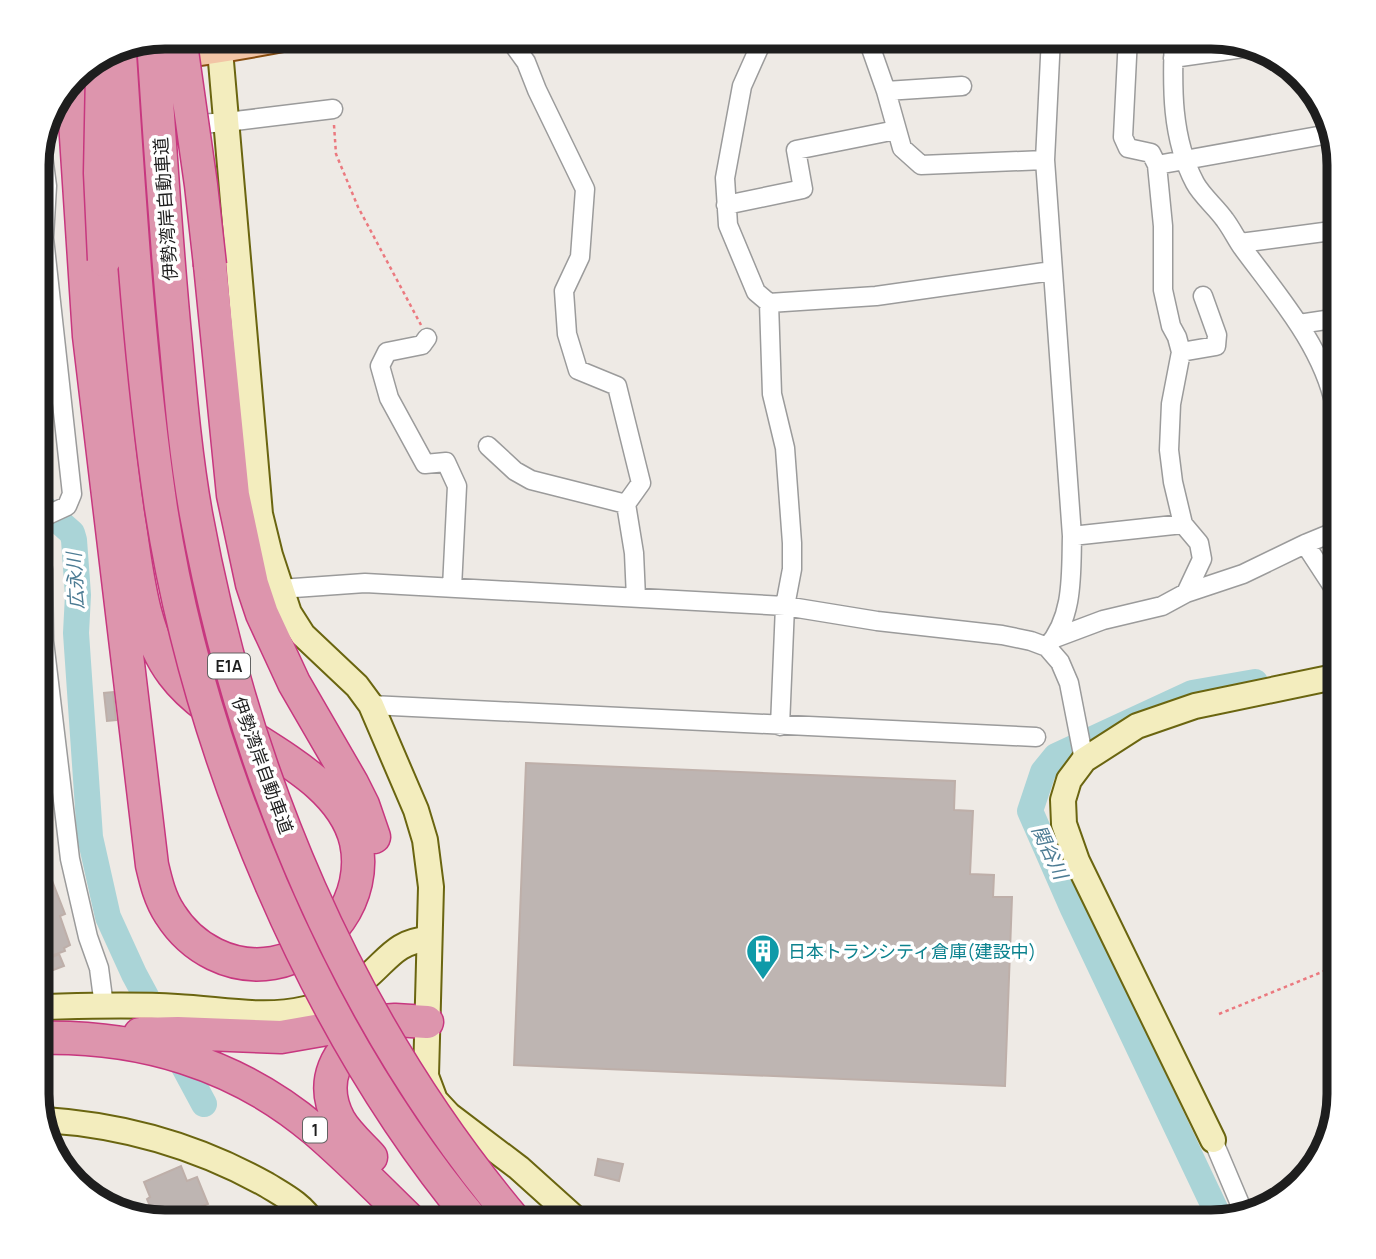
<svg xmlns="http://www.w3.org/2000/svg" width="1376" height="1259" viewBox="0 0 1376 1259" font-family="Manrope,'Noto Sans JP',sans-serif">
	<rect width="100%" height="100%" fill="#eeeae5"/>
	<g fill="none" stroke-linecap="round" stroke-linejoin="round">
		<!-- river -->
		<path stroke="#aad4d7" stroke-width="26" d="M37 502 72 533 74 540 78 595 76 633 90 837 108 917 134 974 204 1104
			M1221 1221 1073 909 1030 811 1043 772 1056 756 1192 693 1255 682"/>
	</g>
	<!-- building -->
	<path fill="#beb5b2" stroke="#beafa9" stroke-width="2" d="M113 692 116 720 107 721 104 693Z
		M526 763 955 781 954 810 973 811 970 874 994 875 993 897H1012L1005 1086 514 1065Z
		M51 878 65 914 60 916 70 945 64 948 65 951 51 956 41 930 48 927 37 899V884Z
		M59 954 64 966 48 972 43 961Z
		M598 1159 623 1164 619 1181 595 1175Z
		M181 1166 187 1181 197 1177 208 1204 163 1222 152 1220 147 1207 150 1206 147 1199 150 1197 144 1182Z"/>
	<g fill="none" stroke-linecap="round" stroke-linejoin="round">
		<!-- street casing -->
		<g stroke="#9b9b9b" stroke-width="21">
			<path id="street" d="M508 37 526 62 537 90 585 189 580 257 564 291 567 334 578 370 617 386 641 483 626 504 634 553 636 598
				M768 37 759 48 742 86 725 178 728 225 756 292 769 303 876 296 1052 271
				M867 37 886 91 902 148 921 165 1045 160
				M1128 37 1123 137 1128 148 1151 153 1157 165 1163 226V290L1171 326 1177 337 1181 352 1171 404 1169 450 1173 482 1183 524 1199 543 1202 559 1186 593
				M1174 37C1172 86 1171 138 1195 183 1202 196 1216 207 1225 220 1231 228 1236 238 1242 247 1278 296 1322 345 1335 406H1339
				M1173 58 1243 48
				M886 91 962 86
				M117 130 227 122 333 109
				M1157 165 1329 134
				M726 205 803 189 796 150 896 130
				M1240 243 1339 230
				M769 303 772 394 785 448 792 543V569L785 606 780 726
				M1299 324 1339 318
				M427 338 422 345 387 352 380 366 389 398 425 464 446 462 457 486 452 588
				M1181 352 1216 346 1217 335 1203 296
				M488 446 515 471 531 480 626 504
				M37 518 43 570 44 641 70 859 88 937 99 968 104 1006
				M39 519 67 506 72 494 44 238 47 186 41 141
				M1072 536 1183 524
				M1305 544 1339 596
				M280 589 365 583 785 606 877 621 1002 635 1031 641 1047 647 1060 662 1069 683 1084 760
				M1055 638 1103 620 1162 606 1186 593 1243 574 1305 544 1339 530
				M1047 647C1074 617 1071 574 1072 536L1045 160 1051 37
				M371 705 1036 737
				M1213 1140 1243 1211"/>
		</g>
		<!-- secondary casing -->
		<g stroke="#6a6510" stroke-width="28">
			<path id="secondary" d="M220 50 260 514 270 555 289 613 303 635 357 686 371 705 416 810 425 840 431 887 426 1076 435 1100 449 1115 519 1168 579 1222
				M37 1007C84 1006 130 1004 177 1007 220 1009 263 1019 305 1009 328 1004 350 991 367 977 389 958 397 941 429 939
				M45 1120C123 1125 199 1147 267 1185 283 1195 303 1205 312 1222
				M1213 1140 1077 861 1064 824 1063 800 1069 780 1084 760 1137 726 1195 706 1339 676"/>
		</g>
		<!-- primary casing -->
		<g stroke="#884e10" stroke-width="30">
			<path id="primary" d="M100 62C164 59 226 49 288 37"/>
		</g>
		<!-- highway casing -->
		<g stroke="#c7377f" stroke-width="35">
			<path id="highway" d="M68 85 74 106 89 336 152 865C156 882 160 899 170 914 192 949 232 970 273 963 328 953 368 897 356 842 338 764 219 736 173 674 144 636 138 579 131 533 117 443 109 352 104 260
				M210 265 233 495 252 584 262 614 294 683 352 783 363 805 374 837
				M371 1029C336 1048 319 1082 339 1120 347 1134 360 1145 371 1157
				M140 1034 178 1033 281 1037 367 1022 395 1020 427 1022
				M37 1038C139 1035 236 1063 315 1130 349 1159 380 1191 412 1222"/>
		</g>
		<!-- path -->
		<path stroke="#eb797f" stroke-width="2.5" stroke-dasharray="3.5 3.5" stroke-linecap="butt" d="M334 125 336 154 358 207 421 325
			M1328 837 1339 864
			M1219 1014 1339 965"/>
		<!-- street -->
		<use href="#street" stroke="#fff" stroke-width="18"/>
		<!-- secondary -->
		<use href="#secondary" stroke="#f3edbe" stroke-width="24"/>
		<!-- primary -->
		<use href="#primary" stroke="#f2c5a6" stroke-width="26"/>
		<!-- highway -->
		<use href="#highway" stroke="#dd95ad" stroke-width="32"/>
		<!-- rail casing -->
		<g stroke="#6c6c6c" stroke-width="7">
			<path id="rail" d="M1264 1202 1311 1171"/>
		</g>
		<!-- rail -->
		<use href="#rail" stroke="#fff" stroke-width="4.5" stroke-dasharray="13" stroke-linecap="butt"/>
		<!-- highway-bridge casing -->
		<g stroke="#c7377f" stroke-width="35" stroke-linecap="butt">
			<path id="highway-bridge" d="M180 37 201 185 210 265
				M153 41C160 143 166 244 176 345 181 401 186 458 196 514 243 772 346 1020 516 1222
				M120 54C130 206 139 358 161 508 199 754 314 1031 474 1222
				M102 73 100 173 104 260"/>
		</g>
		<!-- highway-bridge -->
		<use href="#highway-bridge" stroke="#dd95ad" stroke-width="32"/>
	</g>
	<!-- icons -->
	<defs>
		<g id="building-pin" transform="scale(1.75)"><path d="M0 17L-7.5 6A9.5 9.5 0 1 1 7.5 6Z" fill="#0f9aa8" stroke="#fff"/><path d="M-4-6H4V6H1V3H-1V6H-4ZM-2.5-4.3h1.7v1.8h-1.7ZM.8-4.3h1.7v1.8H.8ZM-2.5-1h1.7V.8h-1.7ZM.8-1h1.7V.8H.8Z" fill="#fff"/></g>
	</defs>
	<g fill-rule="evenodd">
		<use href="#building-pin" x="763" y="951"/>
	</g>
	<g text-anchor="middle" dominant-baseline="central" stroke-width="7" stroke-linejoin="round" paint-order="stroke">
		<!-- shield labels -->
		<g fill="#fff" stroke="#626262" stroke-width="2">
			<rect x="208" y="653.5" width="42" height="25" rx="5"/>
			<rect x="303" y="1117.5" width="24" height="25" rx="5"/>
		</g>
		<g font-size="16" font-weight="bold" fill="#1e1e1e">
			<text x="229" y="666">E1A</text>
			<text x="315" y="1130">1</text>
		</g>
		<!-- street labels -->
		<g font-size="18" fill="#1e1e1e" stroke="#fff">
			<text transform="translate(165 209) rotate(-94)">伊勢湾岸自動車道</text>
			<text transform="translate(263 765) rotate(70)">伊勢湾岸自動車道</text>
		</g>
		<!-- culture labels -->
		<g font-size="18" fill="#0d838f" stroke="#fff" text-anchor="start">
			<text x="788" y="951">日本トランシティ倉庫(建設中)</text>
		</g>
		<!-- water labels -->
		<g font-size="19" font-style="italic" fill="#4d7c94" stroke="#fff">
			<text transform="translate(75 581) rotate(-93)">広永川</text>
			<text transform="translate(1050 852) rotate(65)">関谷川</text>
		</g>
	</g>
	<!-- crop -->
	<path d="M0 0H1376V1259H0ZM165 49H1211A116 116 0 0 1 1327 165V1094A116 116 0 0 1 1211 1210H165A116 116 0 0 1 49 1094V165A116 116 0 0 1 165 49Z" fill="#fff" fill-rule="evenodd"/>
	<path fill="none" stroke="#1e1e1e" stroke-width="9" d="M165 49H1211A116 116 0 0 1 1327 165V1094A116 116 0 0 1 1211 1210H165A116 116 0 0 1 49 1094V165A116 116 0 0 1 165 49Z"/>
</svg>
